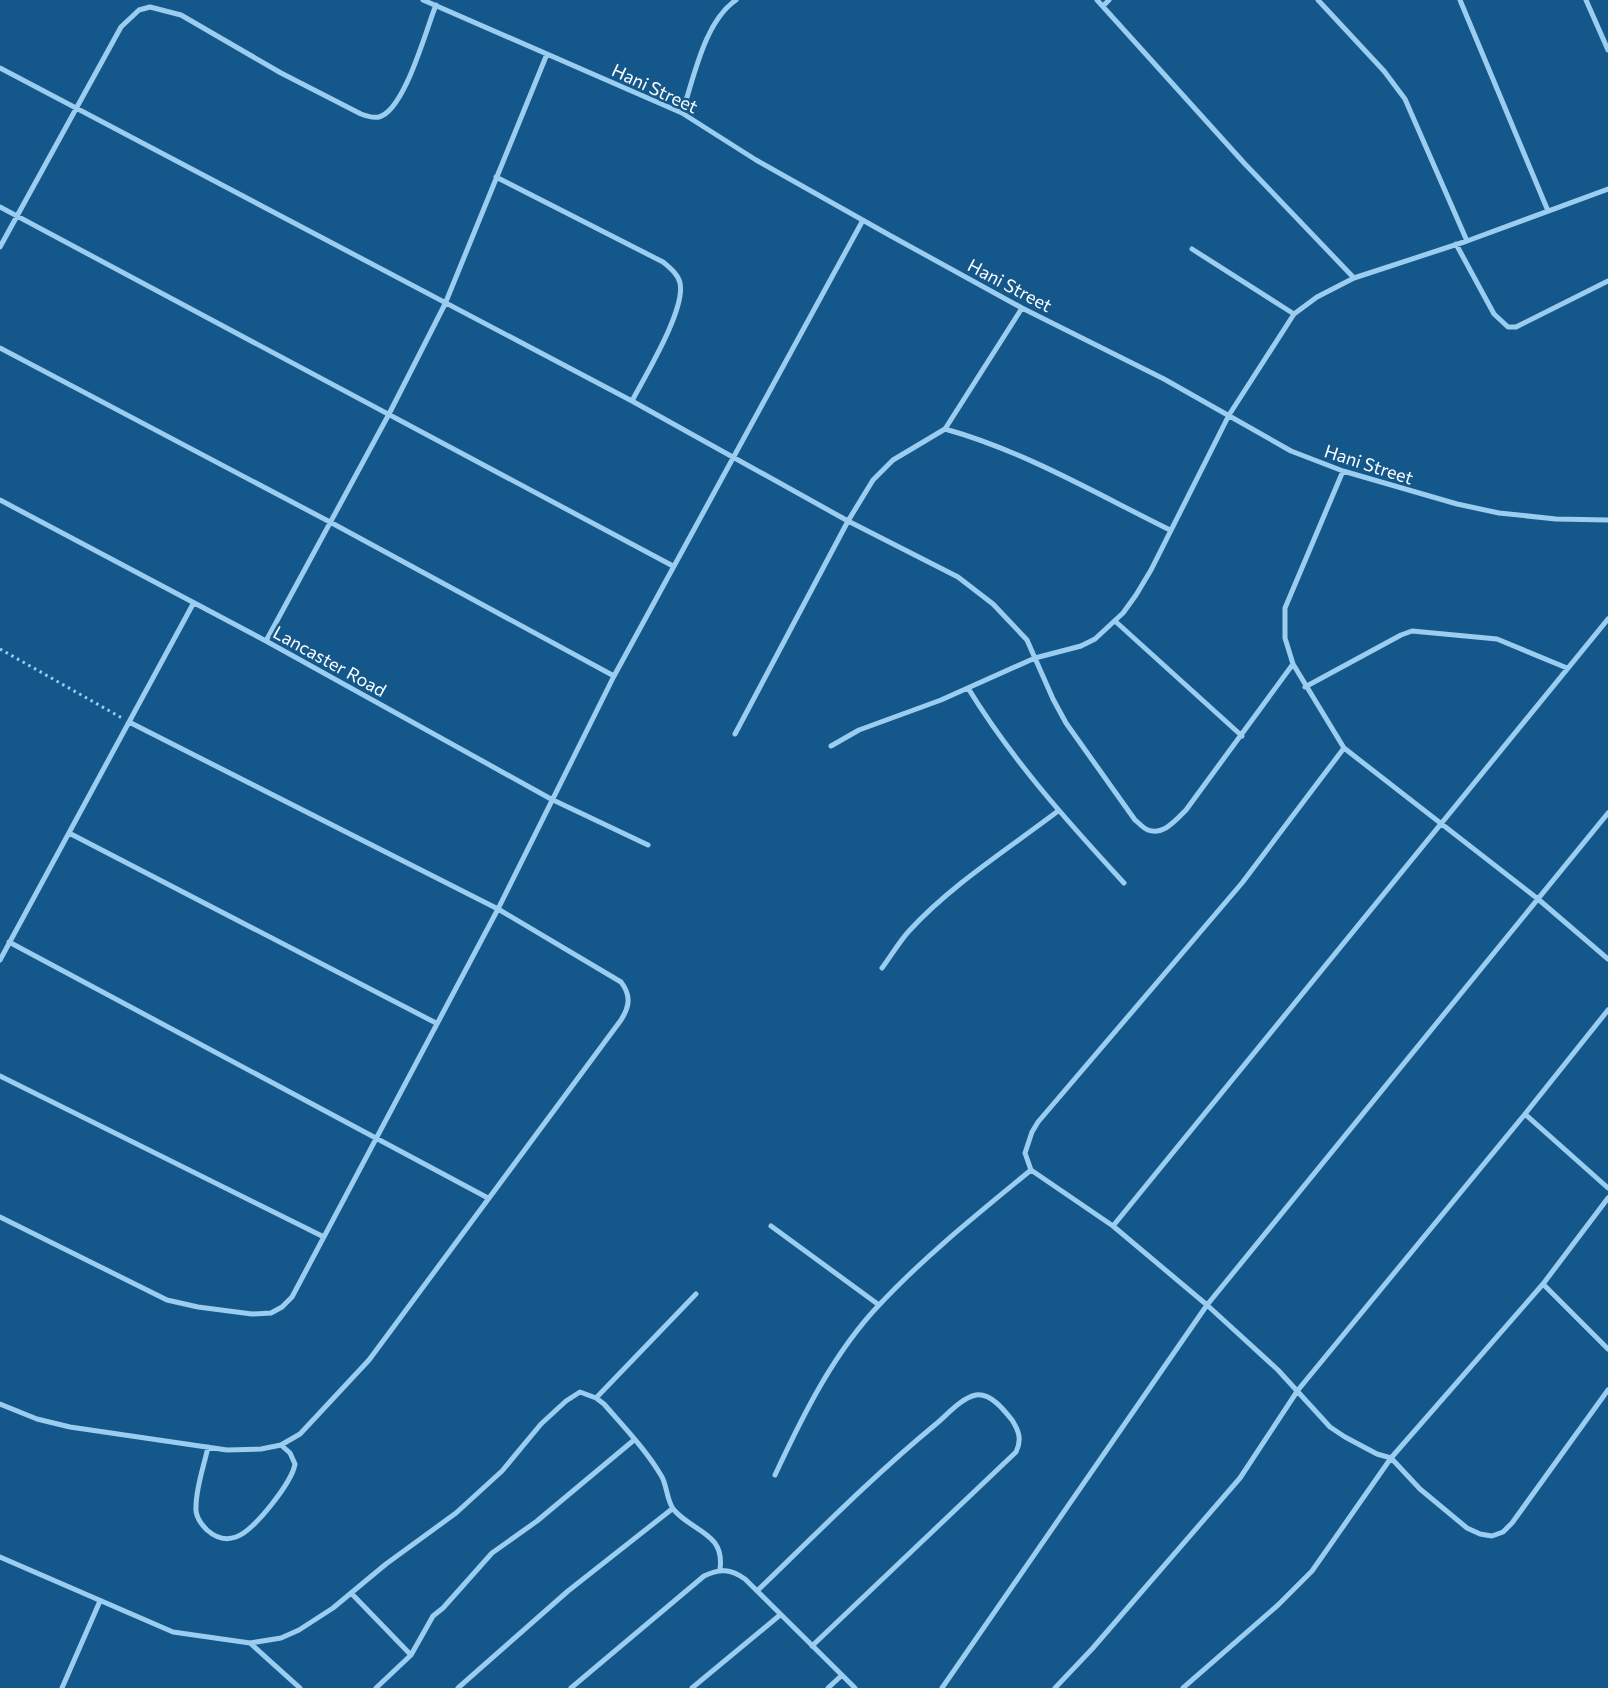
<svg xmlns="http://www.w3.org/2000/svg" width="1608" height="1688" viewBox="0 0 1608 1688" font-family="Commissioner,sans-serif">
	<rect width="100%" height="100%" fill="#14588b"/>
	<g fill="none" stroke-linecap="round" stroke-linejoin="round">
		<!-- path -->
		<path stroke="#9bcdf0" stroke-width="3" stroke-dasharray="2.5 4" stroke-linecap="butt" d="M0 649 122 718"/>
		<!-- street -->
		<path stroke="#9bcdf0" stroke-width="5" d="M423 0 682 113 756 160 891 236 1022 308 1164 379 1291 451 1343 471 1457 504 1499 513 1556 519 1608 520
			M1097 0 1245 164 1354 278
			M1318 0 1384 71 1405 99 1467 241
			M1460 0 1548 211
			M1586 0 1608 50
			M1103 6 1109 0
			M0 68 632 401 848 521 958 577 993 604 1027 640 1053 699 1066 723 1135 820C1139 823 1144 829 1148 830 1163 836 1177 819 1186 810L1293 664
			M682 113C694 78 704 22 736 0
			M496 177 663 262C670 268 678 274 680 283 686 309 645 376 632 401
			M0 207 673 566
			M1456 244 1494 314 1508 327H1516L1608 281
			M0 247 121 27 139 10 150 7 181 15 281 73 361 114C366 116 373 118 379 117 405 110 426 29 436 5
			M1192 249 1294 314
			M0 348 330 522 614 676
			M945 429C1024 451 1097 494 1170 530
			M1343 471 1285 608V638L1293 664 1344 748 1538 899 1608 959
			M0 500 266 641 551 799 648 845
			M1115 621 1242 736
			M266 641 389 414 445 304 547 54
			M1305 687 1401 635 1412 631 1497 639 1567 668
			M968 688C1012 760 1067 821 1124 883
			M735 734 848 521 873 480 893 460 945 429 1022 308
			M831 746 859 730 941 700 1035 658 1081 646 1095 639 1123 613 1136 595 1151 570 1229 415 1294 314 1317 297 1354 278 1467 241 1608 189
			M1344 748 1242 883 1038 1122 1032 1132 1025 1153 1031 1170 1113 1226 1207 1305 1278 1370 1330 1427 1345 1437 1377 1454 1391 1458 1420 1489 1467 1528 1480 1534 1492 1536 1503 1532 1512 1523 1608 1390
			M69 833 436 1023
			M9 942 488 1198
			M0 960 193 604
			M882 968C891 956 899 942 909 931 951 885 1008 849 1058 811
			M0 1076 324 1237
			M1525 1114 1608 1188
			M0 1217 167 1300 198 1307 252 1314 271 1313 282 1307 292 1297 498 909 614 676 863 220
			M771 1226 879 1305
			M1113 1226 1608 619
			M1543 1284 1608 1349
			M596 1398 696 1294
			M0 1404 37 1419 70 1427 227 1450 261 1449 281 1445 300 1434 369 1360 621 1020C630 1006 631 995 621 982L498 909 129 722
			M208 1447C204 1466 196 1487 196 1507 195 1516 201 1524 207 1530 216 1538 225 1541 236 1537 254 1531 292 1482 295 1464L290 1453 281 1445
			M775 1475C803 1415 834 1352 880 1304 926 1255 980 1212 1031 1170
			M0 1557 173 1632 250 1643 281 1638 299 1630 333 1608 386 1564 456 1513 502 1471 541 1424 566 1401 580 1392 596 1398 604 1404C624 1427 647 1451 662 1477 667 1486 667 1502 674 1510 693 1532 725 1533 720 1569
			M757 1591C816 1534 873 1476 936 1424 947 1415 961 1398 976 1395 991 1393 1004 1410 1012 1420 1019 1431 1022 1440 1016 1452L812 1646
			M351 1593 411 1655
			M250 1643 300 1688
			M62 1688 100 1601
			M376 1688 411 1655 433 1616 443 1608 492 1553 537 1521 634 1440
			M458 1688 568 1591 672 1509
			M571 1688 704 1576C720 1568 731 1569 745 1579L855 1688
			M692 1688 780 1615
			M828 1688 841 1676
			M942 1688 1207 1305 1608 813
			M1055 1688 1092 1649 1240 1478 1298 1390 1525 1114 1608 1010
			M1183 1688 1278 1605 1312 1571 1391 1458 1543 1284 1608 1198"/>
	</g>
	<g text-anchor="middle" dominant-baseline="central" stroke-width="5" stroke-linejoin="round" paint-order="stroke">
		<!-- street labels -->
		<g font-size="18" fill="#fff" stroke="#14588b">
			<text transform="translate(655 88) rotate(25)">Hani Street</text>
			<text transform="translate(1010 285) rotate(28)">Hani Street</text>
			<text transform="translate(1369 464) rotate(18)">Hani Street</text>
			<text transform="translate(330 661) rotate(29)">Lancaster Road</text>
		</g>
	</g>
</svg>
